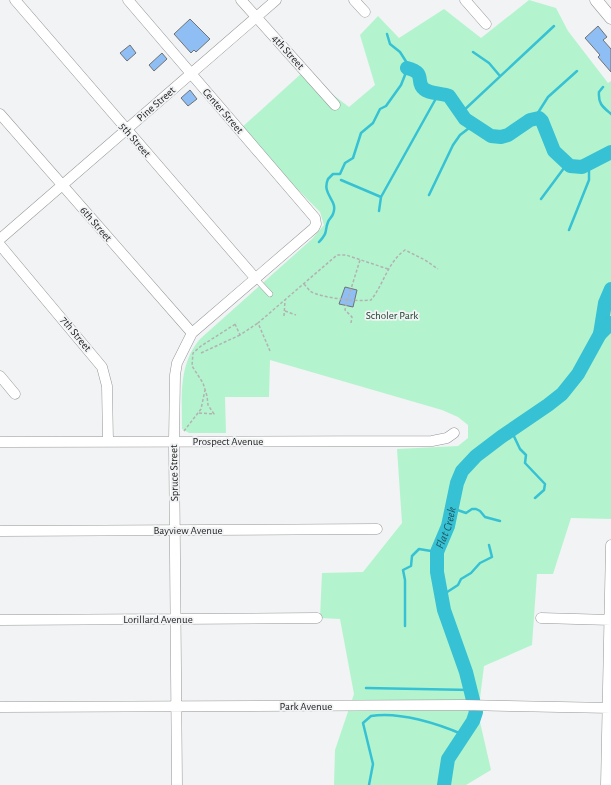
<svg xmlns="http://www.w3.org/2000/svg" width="611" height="785" viewBox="0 0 611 785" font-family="'Alegreya Sans',sans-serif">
	<rect width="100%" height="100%" fill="#f2f3f4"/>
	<!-- green -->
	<path fill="#b3f4ce" d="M529 0 556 8 568 31 608 83 611 81V519L571 518 553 574H537L532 645 484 666 480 698V722L491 770 466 785H334L335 750 354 694 340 619 320 618 322 573 363 572 402 523 397 449 458 446 468 438V425L458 417 442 410 270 360 269 397H225L226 433H189L182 429C182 397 178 365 200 339L312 239 324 225 320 212 239 130 303 72 349 107 375 85 360 35 378 16 399 38 444 9 481 38Z"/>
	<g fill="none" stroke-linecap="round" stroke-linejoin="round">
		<!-- stream -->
		<path stroke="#36c1d4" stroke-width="2.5" d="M473 52 489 63 500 76
			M603 87 599 92C598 104 603 107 611 114
			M461 113 554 26
			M534 119 548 97 577 71
			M341 180 381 197
			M429 195 453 145 460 135 473 125
			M541 199 567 164
			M379 211 381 197 439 93
			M569 230 589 180V171L586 165
			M319 242C329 231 324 232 328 222 329 219 332 217 333 214 339 200 321 195 328 179L333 174H340L345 163 353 158 361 133 373 123 380 109 386 106 401 85 405 75 407 63 400 52 390 44 387 34
			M511 430 520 449 526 455 525 463 545 484 544 490 535 498
			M452 508 466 513 472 509H476L480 511 485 517 500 521
			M441 596 458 585 461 579 471 573 480 563 492 557 489 545
			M405 626V580L403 570 411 566 412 556 419 549 437 552
			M366 688 471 690
			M369 785 373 764 363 723 371 716C399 711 439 724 464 735"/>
		<!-- river -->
		<g stroke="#36c1d4" stroke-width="14">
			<path d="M407 68C427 73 415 82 424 89 430 94 442 93 449 96L465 119 491 136 501 137 508 135 530 120 539 118 542 121 554 151 570 166 582 167 611 152"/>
			<path d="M600 334 605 303 611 289"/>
			<path id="s1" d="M444 785 448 759 473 721 476 712 466 672 444 610 437 572V552L448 526 457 483 462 471 476 456 501 437 548 405 562 394 578 374 600 334 611 323"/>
		</g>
	</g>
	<!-- building -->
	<path fill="#8ebef4" stroke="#717273" d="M190 19 210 39 196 52 194 50 191 53 174 34Z
		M598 26 607 37 603 40 611 49V72L598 57 600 55 585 38Z
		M130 45 136 53 127 61 120 53Z
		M162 53 167 59 154 71 149 65Z
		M190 90 197 99 188 106 181 98Z
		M345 287 357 290 353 307 339 304Z"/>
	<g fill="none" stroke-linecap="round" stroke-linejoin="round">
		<!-- service casing -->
		<g stroke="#969798" stroke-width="6">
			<path id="service" d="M256 279 270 294"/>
		</g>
		<!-- minor casing -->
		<g stroke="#969798" stroke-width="11">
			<path id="minor" d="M15 0 256 279
				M128 0 315 218 316 224 314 228 192 333 177 363 175 375 174 441 177 785
				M241 0 335 105
				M354 0 365 12
				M465 0 486 24
				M0 114 192 333
				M0 239 276 0
				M0 245 102 367 107 386 108 441
				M0 376 15 394
				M0 442 432 441 447 438 454 433
				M0 531 377 529
				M541 618 611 620
				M0 620 317 618
				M0 707 463 705 611 708
				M606 785 611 545"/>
		</g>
		<!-- tertiary casing -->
		<g stroke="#969798" stroke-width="13">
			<path id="tertiary" d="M596 0 611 18"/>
		</g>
		<!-- path -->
		<path stroke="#b2b2b3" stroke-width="1.5" stroke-dasharray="3 2" stroke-linecap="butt" d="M304 284C306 286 308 289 310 291 320 298 359 302 371 300 384 284 387 263 405 250L425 260 438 269
			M285 311 296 315
			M284 316 285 300
			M351 323 352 317 345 310 346 305 360 260
			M235 324 240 335 258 323
			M270 351 258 323 337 255H346L388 269
			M201 353 240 335
			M199 413 214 414 208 405 207 396 203 383 192 366 193 353 201 346 237 323
			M184 431 201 409 205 390"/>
		<!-- service -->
		<use href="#service" stroke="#fff" stroke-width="5"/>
		<!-- minor -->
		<use href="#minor" stroke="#fff" stroke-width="10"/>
		<!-- tertiary -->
		<use href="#tertiary" stroke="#fff" stroke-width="12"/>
	</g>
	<g text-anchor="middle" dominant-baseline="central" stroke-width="3.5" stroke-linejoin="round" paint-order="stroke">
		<!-- street labels -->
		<g font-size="11" fill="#242425" stroke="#f2f3f4">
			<text transform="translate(288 52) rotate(48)">4th Street</text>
			<text transform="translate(156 104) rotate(-41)">Pine Street</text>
			<text transform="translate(223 111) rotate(49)">Center Street</text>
			<text transform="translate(135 140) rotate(49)">5th Street</text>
			<text transform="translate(96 224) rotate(49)">6th Street</text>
			<text transform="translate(76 334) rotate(51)">7th Street</text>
			<text x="228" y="441">Prospect Avenue</text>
			<text transform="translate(174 473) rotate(-91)">Spruce Street</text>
			<text x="188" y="530">Bayview Avenue</text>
			<text x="158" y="619">Lorillard Avenue</text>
			<text x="306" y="706">Park Avenue</text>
		</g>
		<!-- park labels -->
		<g font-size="11" fill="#133b27" stroke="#f2f3f4">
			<text x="392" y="315">Scholer Park</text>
		</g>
		<!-- water labels -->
		<g font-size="12" font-style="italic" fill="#205860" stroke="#f2f3f4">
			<text stroke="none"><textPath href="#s1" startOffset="273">Flat Creek</textPath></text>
		</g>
	</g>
</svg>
